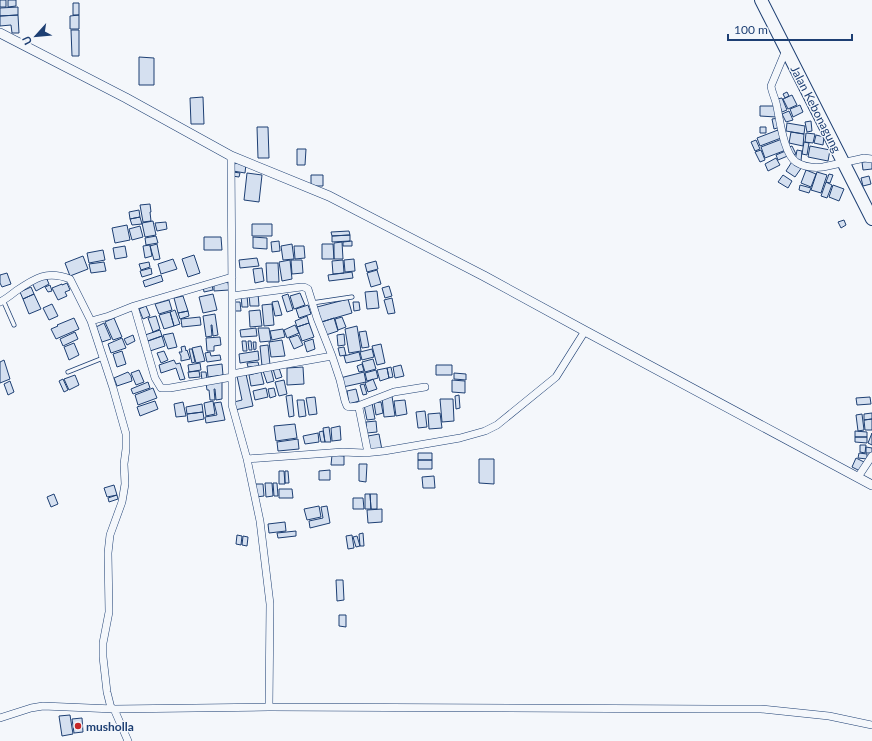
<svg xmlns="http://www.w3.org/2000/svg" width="872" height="741" viewBox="0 0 872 741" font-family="Lato,sans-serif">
	<rect width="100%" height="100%" fill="#f4f7fb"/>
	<!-- building -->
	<path fill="#d5e0f0" stroke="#1d3f73" d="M0 0H6V7H0Z
		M8 0H16V6L8 7Z
		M73 3H79V15H73Z
		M18 7V15L0 16V8Z
		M18 15 19 33H12L11 25 0 26V16Z
		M79 15V29H70V16Z
		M71 30H79V56H72Z
		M139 57 154 58V85H139Z
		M787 92 789 96 785 98 783 94Z
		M792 95 797 105 788 109 783 99Z
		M203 97 204 124H191L190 98Z
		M782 98 787 110 782 112 777 99Z
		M800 105 803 112 793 117 790 109Z
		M760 106H776V117L760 116Z
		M789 111 793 120 786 122 782 114Z
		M779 118 780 127 774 129 772 119Z
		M811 121 812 131 807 132 805 122Z
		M787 123 805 126 804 134 786 131Z
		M257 127H268L269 158H258Z
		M760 127H766V133H760Z
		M778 130 781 138 760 146 757 138Z
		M791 132 804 134 803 146 789 143Z
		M806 133 815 134 813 143 805 142Z
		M816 135 824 137 823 145 814 143Z
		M782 139 786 150 765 158 761 147Z
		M756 140 760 149 755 151 751 142Z
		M804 142 809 143 807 155 802 154Z
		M792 146 796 154 792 155 789 147Z
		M810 146 830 150 828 161 808 157Z
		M297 149H306L305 165H297Z
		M761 150 765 160 760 162 755 152Z
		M788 150 790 155 778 160 776 155Z
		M797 150 802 151 801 161H795Z
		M776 158 780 165 768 171 765 164Z
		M793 160 802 167 795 177 786 171Z
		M872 161V169L863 170 862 162Z
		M235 163 246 164 245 173 233 171Z
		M806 170 816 174 811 187 801 183Z
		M233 172 240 173 239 177 232 176Z
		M817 172 827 175 821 193 811 190Z
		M247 173 262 175 259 202 244 200Z
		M829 174 833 175 830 183 826 182Z
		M311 175H323V186H311Z
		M783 175 792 181 788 188 778 182Z
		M869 176 871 184 863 186 861 178Z
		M826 182 832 185 827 198 821 196Z
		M800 185 811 188 809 193 799 190Z
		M833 185 844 189 839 201 829 197Z
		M150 204 151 212H150L151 221 143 222 140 205Z
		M139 210 140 217 130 219 129 212Z
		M140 217 142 224 132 225 130 219Z
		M844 220 846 225 841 228 838 222Z
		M153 221 156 235 145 237 142 223Z
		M166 222 167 229 157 231 155 223Z
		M252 224H272V236H252Z
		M127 225 130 240 115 243 112 228Z
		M140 226 143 237 132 240 129 229Z
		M349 231 350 235 332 236 331 232Z
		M350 235V241L332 242V236Z
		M156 236 158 243 146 245 145 238Z
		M204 237H221L222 250H204Z
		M253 237 267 238V249L253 248Z
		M279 241 280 251 272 252 271 242Z
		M352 241V246H343V242Z
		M342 242 343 259H334V243Z
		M157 244 160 259 154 260 150 246Z
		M292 244 294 259 283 260 281 246Z
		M322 244H333L334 259H322Z
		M150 245 152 256 145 258 143 246Z
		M125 246 127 257 115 259 113 248Z
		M294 246H304L305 258 295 259Z
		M103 250 105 260 89 263 87 253Z
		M194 255 200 273 188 277 182 259Z
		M83 256 88 269 70 276 65 263Z
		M257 258 259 266 240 268 239 260Z
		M173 259 177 269 161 274 158 264Z
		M354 259 355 271 345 272 344 260Z
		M290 260 292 279 282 281 279 262Z
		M291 260H302L303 273 292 274Z
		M343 260 344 273 333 274 332 261Z
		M376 261 378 269 367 272 365 264Z
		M104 262 106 271 91 273 89 264Z
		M149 262 150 267 141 270 139 264Z
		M266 263H278L279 282H267Z
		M151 268 152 274 142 277 140 271Z
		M262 268 264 281 255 283 253 269Z
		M377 270 381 284 371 287 367 273Z
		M352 272 353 278 329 281 328 275Z
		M7 273 11 284 2 287 0 283V275Z
		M161 275 163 281 145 287 143 281Z
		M46 277 49 284 36 291 32 283Z
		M228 282 229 290 214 291V283Z
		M67 283 70 290 65 292 67 296 58 300 52 288 62 284V285Z
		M50 285 52 291 48 292 45 287Z
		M212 285 213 290 204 292 203 286Z
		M389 286 392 296 385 298 382 288Z
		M31 287 34 294 23 299 20 292Z
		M377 291 379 308 367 309 365 292Z
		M258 293 259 306H250L249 294Z
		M300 293 305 305 294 309 290 296Z
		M34 294 41 309 29 314 23 299Z
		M213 294 217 310 203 313 199 297Z
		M288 294 293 310 287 312 282 296Z
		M241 295H247L248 307H242Z
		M183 296 188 311 178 313 174 298Z
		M392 298 395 313 388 314 384 300Z
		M348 299 352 313 321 322 317 307Z
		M169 300 172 310 159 314 155 304Z
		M278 301 282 315 275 316 272 302Z
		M234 302H240L241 311H234Z
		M353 302H359L360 310 354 311Z
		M52 304 58 316 49 320 43 308Z
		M272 304 274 325 264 326 262 305Z
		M308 305 311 314 299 318 296 309Z
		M146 306 150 316 143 319 139 309Z
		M175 310 180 324 174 326 170 312Z
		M260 310 262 326 250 327 249 311Z
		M188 311 189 316 180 319 178 313Z
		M170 312 174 326 164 329 159 315Z
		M215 314 218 335 213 336 212 325H211L212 336 206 337 203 316Z
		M156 316 160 329 153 332 148 318Z
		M307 316 309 323 297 327 295 321Z
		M200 317 201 325 182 327 181 319Z
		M342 317 346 327 338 330 335 319Z
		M74 318 79 329 56 339 51 329 58 326 57 325Z
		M114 318 122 337 113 340 105 322Z
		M334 318 338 331 326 335 322 322Z
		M104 323 111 339 102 342 96 327Z
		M309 323 314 337 302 341 297 327Z
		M295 325 299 333 287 338 284 330Z
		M357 326 361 351 349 353 345 329Z
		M256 328 257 336 241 337 240 330Z
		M258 328H269L271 341 260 342Z
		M283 329 285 337 272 340 270 331Z
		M160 330 162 336 145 342V335Z
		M366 331 369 347 362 348 359 332Z
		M75 332 78 339 63 346 60 339Z
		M173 333 177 347 168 349 163 335Z
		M344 334 345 345 338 346 337 335Z
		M133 335 135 341 127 345 124 339Z
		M298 335 303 345 294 349 289 338Z
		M162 336 165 346 150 351 145 342Z
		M220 337 221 345 214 346V351H207L206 338Z
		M122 338 126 348 111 353 108 344Z
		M313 339 315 349 307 352 304 342Z
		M282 340 285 356 271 357 269 342Z
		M242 341H246L247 351H243Z
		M248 341H251L252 350H249Z
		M253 342H256V349L254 350Z
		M74 343 79 355 69 360 64 347Z
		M381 344 385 363 377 365 372 346Z
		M268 345 270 365 262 366 260 346Z
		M185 346 186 351 187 350 190 359 181 361V356L179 352H182L181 347Z
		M201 346 205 361 196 363 192 348Z
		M344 347 346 355 340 356 338 348Z
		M189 349H192L195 362 192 363Z
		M372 349 374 357 362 360 360 352Z
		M122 351 126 364 117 367 113 354Z
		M164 351 168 360 161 363 157 353Z
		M258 351 259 360 240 363 239 354Z
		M210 352 211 356 220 355 221 360 207 362 205 353Z
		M359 352 361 360 346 363 344 356Z
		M373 359 376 369 365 372 362 362Z
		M4 360 10 379 0 383V362Z
		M174 360 176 364 180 363 185 379 180 380 176 368 161 373 159 365Z
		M258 362 259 366 248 367 247 363Z
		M200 363 201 370 189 372 188 365Z
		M222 364 223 375 208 377 207 366Z
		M362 364 364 371 359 372 357 366Z
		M401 365 404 376 395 378 393 367Z
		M436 365H452V375H436Z
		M303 367 304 384 287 385V368Z
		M391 367 393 377 389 378 387 368Z
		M279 368 282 377 276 379 273 369Z
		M387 368 389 378 380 381 377 370Z
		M271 369 274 381 267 383 263 371Z
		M139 370 144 382 136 385 131 373Z
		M376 370 378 378 367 381 365 373Z
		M199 371 200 377 189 378 188 372Z
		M128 372 131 376 132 381 117 386 114 378Z
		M201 372H206L207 379 202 380Z
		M261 372 264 384 251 386 249 375Z
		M364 372 366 382 343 387 340 378Z
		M454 373 466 374V380L454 379Z
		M246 374 253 406 235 410 234 402 242 400 237 376Z
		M75 375 79 385 69 390 64 379Z
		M63 379 68 390 64 392 59 381Z
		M373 379 377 389 368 392 365 383Z
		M284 380 287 394 279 396 275 382Z
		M452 380 465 381V393L452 392Z
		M10 381 14 392 8 395 4 384Z
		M222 381V399L216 400 215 389H214L215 400H210L209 390H207L206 383Z
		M148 382 150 388 133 394 131 389Z
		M364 384 367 394 363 395 360 385Z
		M153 388 157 398 138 405 135 395Z
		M266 388 268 397 255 400 253 391Z
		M274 388 276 396 270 398 268 389Z
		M356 389 359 401 349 404 347 391Z
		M292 395 294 416 289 417 286 396Z
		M459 395 460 408 456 409 455 396Z
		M392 396 395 416 384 417 382 397Z
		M315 397 317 414 309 415 306 398Z
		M870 397 871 404 857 405 856 398Z
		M440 399H453L454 421 442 422Z
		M297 400H304L306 416 299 417Z
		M405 400 407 414 396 416 394 401Z
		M155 401 158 409 140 416 137 407Z
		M213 401 215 414 206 416 204 403Z
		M183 402 186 416 176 417 174 404Z
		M221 402 225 420 206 423 205 417 217 415 214 403Z
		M381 402 383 413 376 415 374 403Z
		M372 403 375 419 367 420 364 405Z
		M202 404 203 412 187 414 186 407Z
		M425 411 427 427 418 428 416 412Z
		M203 412 204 419 188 422 187 414Z
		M440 413 442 428 429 429 428 414Z
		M872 413V419L864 420V414Z
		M862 414 864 430 858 431 856 415Z
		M872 419V430H865L864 420Z
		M376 421 377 432 367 433 366 422Z
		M295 424 297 438 276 441 274 426Z
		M340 426 341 440 332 441 331 428Z
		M329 427 331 442H325L323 428Z
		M323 431 325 442H321L319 432Z
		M855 431 867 432V437H855Z
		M318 433 319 442 305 444 303 436Z
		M872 433V445L868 443Z
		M379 434 382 450 370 452 368 436Z
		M855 437H867V443L855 442Z
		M298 439 299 449 278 451 277 442Z
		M860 445H866L865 453 860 452Z
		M866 447 872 448V453H866Z
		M418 453H432V460H418Z
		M859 453 867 454V459L858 458Z
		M332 455 344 456V465H331Z
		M856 458 864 462 860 471 852 467Z
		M479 459H494V484L479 483Z
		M418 460H432V469H418Z
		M359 464H367L366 482 359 481Z
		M330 470V480H319V471Z
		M279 471H284L285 484H279Z
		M285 471H288L289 483H285Z
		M434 476 435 488H423L422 477Z
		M265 483H272L273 496 266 497Z
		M273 483H277L278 496H274Z
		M255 484H263L264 496 256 497Z
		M114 485 117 495 107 497 104 488Z
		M279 489H292L293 498H279Z
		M54 494 58 504 51 507 47 497Z
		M365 494H370L371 509H365Z
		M370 494H377V509H371Z
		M117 495 118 499 109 502 108 498Z
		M353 498H363L364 509H353Z
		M319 506 321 517 307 520 304 509Z
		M327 506 330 523 310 528 309 521 323 518 321 507Z
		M382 509V522L368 523 367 510Z
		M285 522 286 531 269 533 268 524Z
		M296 531V536L278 538 277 533Z
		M363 533 364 546H360L359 534Z
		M237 535 242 536 241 545 236 544Z
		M352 535 354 548 348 549 346 536Z
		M243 536 248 537 247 546 242 545Z
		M357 536 360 546 356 547 353 537Z
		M336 580H343L344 600 337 601Z
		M339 615H346V627L339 626Z
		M70 715 73 734 62 736 59 716Z
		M82 718 83 732 74 733 72 719Z"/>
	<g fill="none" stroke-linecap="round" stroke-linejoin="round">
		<!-- service casing -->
		<g stroke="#1d3f73" stroke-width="5">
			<path id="service" d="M3 300 14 325
				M312 303 352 297
				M68 372 103 358"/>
		</g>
		<!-- minor casing -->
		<g stroke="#1d3f73" stroke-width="8">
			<path id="minor" d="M786 50 771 86C772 93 776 100 777 107 780 121 784 154 796 162 804 167 815 168 823 167L860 159 864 158 872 159
				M231 156 232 296V405L247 459 260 521 270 604 269 707
				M232 296 301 287H304L308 289 317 318 332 356 340 380 345 401 347 406 349 407 358 406 359 408 368 453
				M0 302C6 299 11 295 16 291 35 278 47 270 70 279L91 321 109 316 134 306 232 277
				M134 306 155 378 161 388H170L232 377
				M91 321 113 388 126 434V449L124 464 125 484 122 502 110 535 108 553 109 612 103 643V657L107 692 111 708
				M232 374 332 356
				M358 406 394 392 425 387
				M247 459 343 452 364 453 384 451 460 438 485 431 497 425 556 377 585 331
				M858 477 872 456
				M114 709 128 741
				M0 718 31 708 43 706 114 709 269 707 712 709H761L829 716 872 725"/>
		</g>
		<!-- tertiary casing -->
		<g stroke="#1d3f73" stroke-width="10">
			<path id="tertiary" d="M0 33 126 98 231 156 329 196 484 276 585 331 872 485"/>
		</g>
		<!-- primary casing -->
		<g stroke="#1d3f73" stroke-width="14">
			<path id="primary" d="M761 0 872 219"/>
		</g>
		<!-- service -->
		<use href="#service" stroke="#f4f7fb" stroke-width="3.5"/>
		<!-- minor -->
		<use href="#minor" stroke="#f4f7fb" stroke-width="7"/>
		<!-- tertiary -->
		<use href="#tertiary" stroke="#f4f7fb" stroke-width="9"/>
		<!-- primary -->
		<use href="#primary" stroke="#f4f7fb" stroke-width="12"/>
	</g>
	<!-- markers -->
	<circle fill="#c62828" stroke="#f4f7fb" stroke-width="1.5" cx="78" cy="726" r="4"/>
	<g text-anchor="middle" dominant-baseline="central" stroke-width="3" stroke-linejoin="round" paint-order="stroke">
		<!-- street labels -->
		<g font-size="12" fill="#1d3f73" stroke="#f4f7fb">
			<text transform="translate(816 109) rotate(63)">Jalan Kebonagung</text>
		</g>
		<!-- poi labels -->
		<g font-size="12" font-weight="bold" fill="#1d3f73" stroke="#f4f7fb" text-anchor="start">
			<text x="86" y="726">musholla</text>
		</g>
	</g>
	<!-- north arrow -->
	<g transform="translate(36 36) rotate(243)" stroke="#f4f7fb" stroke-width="3" paint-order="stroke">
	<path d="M0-3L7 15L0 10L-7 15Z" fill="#1d3f73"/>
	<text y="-6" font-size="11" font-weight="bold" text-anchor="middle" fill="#1d3f73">U</text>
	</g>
	<!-- scale -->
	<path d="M728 34v6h124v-6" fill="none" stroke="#1d3f73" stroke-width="2"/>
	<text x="734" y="34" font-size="12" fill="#1d3f73" stroke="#f4f7fb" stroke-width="3" paint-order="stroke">100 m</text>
</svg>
